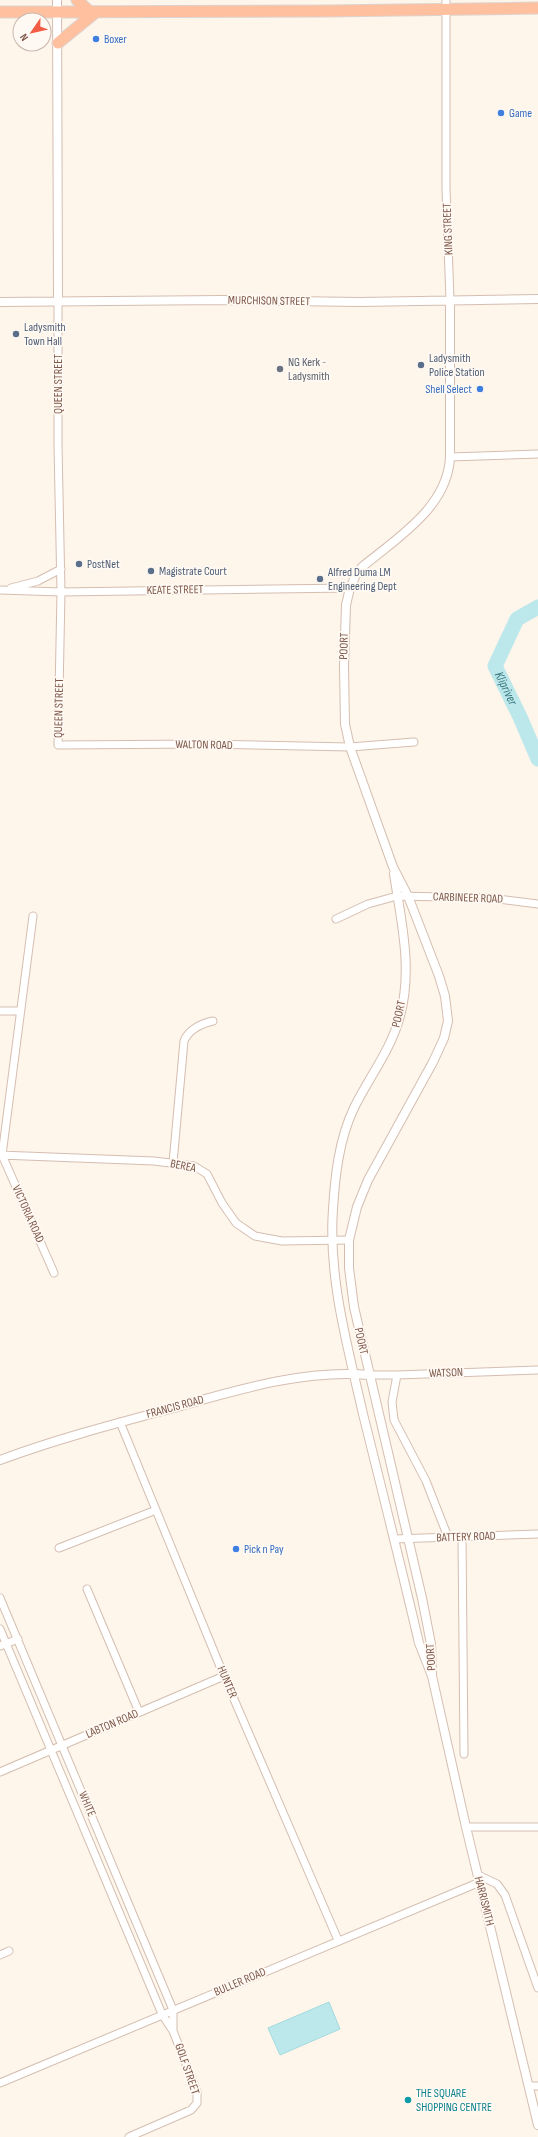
<svg xmlns="http://www.w3.org/2000/svg" width="538" height="2137" viewBox="0 0 538 2137" font-family="'Sofia Sans Condensed',sans-serif">
	<rect width="100%" height="100%" fill="#fef5eb"/>
	<!-- water -->
	<path fill="#bce8eb" stroke="#a1dade" d="M329 2002 340 2029 280 2055 268 2028Z"/>
	<g fill="none" stroke-linecap="round" stroke-linejoin="round">
		<!-- river -->
		<path stroke="#bce8eb" stroke-width="15" id="s1" d="M538 607 517 619 495 666 520 717 538 759"/>
		<!-- minor casing -->
		<g stroke="#d5beb0" stroke-width="9">
			<path id="minor" d="M446 0V189L450 300
				M58 301V445L61 592 58 745 203 744 350 747 414 742
				M450 457 538 454
				M11 588 38 581 61 569
				M0 590 61 592 350 588
				M33 916 2 1155 54 1273
				M336 919 368 904 397 896 490 898 538 904
				M0 1011H20
				M0 1155 154 1161 194 1166 207 1174 222 1203 236 1223 255 1236 282 1241 349 1240
				M173 1163 184 1041C189 1029 200 1024 213 1021
				M369 1375H397L538 1370
				M397 1375 392 1402 394 1420 426 1481 448 1537
				M120 1422 224 1676 338 1940
				M462 1537 464 1754
				M394 1539 538 1534
				M59 1548 156 1510
				M87 1589 139 1712
				M0 1598 173 2010V2031
				M0 1629 162 2014 173 2031 197 2092V2103L191 2110 129 2137
				M0 1646 18 1639
				M0 1772 224 1676
				M466 1827H538
				M478 1875 497 1884 505 1895 538 1988
				M0 1955 9 1951
				M0 2083 480 1882
				M529 2086H538"/>
		</g>
		<!-- tertiary casing -->
		<g stroke="#d5beb0" stroke-width="10">
			<path id="tertiary" d="M57 0 58 301
				M0 302 222 300 360 302 538 299
				M394 874C401 920 413 969 400 1016 391 1050 369 1077 354 1108 339 1139 335 1176 333 1209 328 1278 348 1348 363 1414 382 1490 401 1566 419 1643L432 1676 466 1827 538 2125
				M0 1460C54 1440 110 1425 166 1410 231 1392 301 1369 369 1375
				M432 1676 431 1644 422 1598 354 1307 349 1268V1240L357 1207 368 1180 433 1062 444 1038 448 1021 445 996 439 976 408 896 393 867 350 747 345 724 344 667 346 605 350 588 356 575 362 567C397 538 448 507 450 457V300"/>
		</g>
		<!-- trunk casing -->
		<g stroke="#ddd3d0" stroke-width="13">
			<path id="trunk" d="M77 0 90 12
				M0 12 327 11 538 8
				M58 43 96 12"/>
		</g>
		<!-- minor -->
		<use href="#minor" stroke="#fff" stroke-width="7"/>
		<!-- tertiary -->
		<use href="#tertiary" stroke="#fff" stroke-width="8"/>
		<!-- trunk -->
		<use href="#trunk" stroke="#fec09e" stroke-width="11"/>
	</g>
	<!-- markers -->
	<g fill="#3f7fe0" stroke="#fff9f3" stroke-width="1.5">
		<circle cx="96" cy="39" r="4"/>
		<circle cx="501" cy="113" r="4"/>
		<circle cx="480" cy="389" r="4"/>
		<circle cx="236" cy="1549" r="4"/>
	</g>
	<g fill="#5c6f8a" stroke="#fff9f3" stroke-width="1.5">
		<circle cx="16" cy="334" r="4"/>
		<circle cx="421" cy="365" r="4"/>
		<circle cx="79" cy="564" r="4"/>
		<circle cx="151" cy="571" r="4"/>
		<circle cx="320" cy="579" r="4"/>
	</g>
	<circle fill="#6b7280" stroke="#fff9f3" stroke-width="1.5" cx="280" cy="369" r="4"/>
	<circle fill="#0f9aa8" stroke="#fff9f3" stroke-width="1.5" cx="408" cy="2100" r="4"/>
	<g text-anchor="middle" dominant-baseline="central" stroke-width="3.5" stroke-linejoin="round" paint-order="stroke">
		<!-- shop labels -->
		<g font-size="12" fill="#366cbe" stroke="#fff9f3" text-anchor="start">
			<text x="104" y="39">Boxer</text>
			<text x="509" y="113">Game</text>
			<text x="472" y="389" text-anchor="end">Shell Select</text>
			<text x="244" y="1549">Pick n Pay</text>
		</g>
		<!-- street labels -->
		<g font-size="12" fill="#7d5749" stroke="#fff9f3">
			<text transform="translate(448 229) rotate(-92)">KING STREET</text>
			<text transform="translate(269 301) rotate(1)">MURCHISON STREET</text>
			<text transform="translate(58 384) rotate(-90)">QUEEN STREET</text>
			<text transform="translate(175 590) rotate(-1)">KEATE STREET</text>
			<text transform="translate(344 646) rotate(-88)">POORT</text>
			<text transform="translate(59 708) rotate(-89)">QUEEN STREET</text>
			<text transform="translate(204 745) rotate(1)">WALTON ROAD</text>
			<text transform="translate(468 898) rotate(2)">CARBINEER ROAD</text>
			<text transform="translate(399 1014) rotate(-77)">POORT</text>
			<text transform="translate(183 1166) rotate(11)">BEREA</text>
			<text transform="translate(28 1214) rotate(66)">VICTORIA ROAD</text>
			<text transform="translate(361 1341) rotate(78)">POORT</text>
			<text transform="translate(446 1373) rotate(-2)">WATSON</text>
			<text transform="translate(175 1407) rotate(-15)">FRANCIS ROAD</text>
			<text transform="translate(466 1537) rotate(-2)">BATTERY ROAD</text>
			<text transform="translate(431 1657) rotate(-93)">POORT</text>
			<text transform="translate(227 1682) rotate(67)">HUNTER</text>
			<text transform="translate(112 1724) rotate(-23)">LABTON ROAD</text>
			<text transform="translate(87 1804) rotate(67)">WHITE</text>
			<text transform="translate(484 1901) rotate(76)">HARRISMITH</text>
			<text transform="translate(240 1982) rotate(-23)">BULLER ROAD</text>
			<text transform="translate(187 2069) rotate(71)">GOLF STREET</text>
		</g>
		<!-- service labels -->
		<g font-size="12" fill="#4e5e75" stroke="#fff9f3" text-anchor="start">
			<text x="24" y="327">Ladysmith<tspan x="24" dy="14">Town Hall</tspan></text>
			<text x="429" y="358">Ladysmith<tspan x="429" dy="14">Police Station</tspan></text>
			<text x="87" y="564">PostNet</text>
			<text x="159" y="571">Magistrate Court</text>
			<text x="328" y="572">Alfred Duma LM<tspan x="328" dy="14">Engineering Dept</tspan></text>
		</g>
		<!-- worship labels -->
		<g font-size="12" fill="#5b616d" stroke="#fff9f3" text-anchor="start">
			<text x="288" y="362">NG Kerk -<tspan x="288" dy="14">Ladysmith</tspan></text>
		</g>
		<!-- culture labels -->
		<g font-size="12" fill="#0d838f" stroke="#fff9f3" text-anchor="start">
			<text x="416" y="2093">THE SQUARE<tspan x="416" dy="14">SHOPPING CENTRE</tspan></text>
		</g>
		<!-- water labels -->
		<g font-size="13" font-style="italic" fill="#38767c" stroke="#fff9f3">
			<text stroke="none"><textPath href="#s1" startOffset="101">Klipriver</textPath></text>
		</g>
	</g>
	<!-- north arrow -->
	<g transform="translate(32 32) rotate(236)"><circle r="19" fill="#fff9f3" stroke="#cbb8af"/>
	<path d="M0-3L7 15L0 10L-7 15Z" fill="#f35d45"/>
	<text y="-6" font-size="11" font-weight="bold" text-anchor="middle" fill="#7d5749">N</text>
	</g>
</svg>
